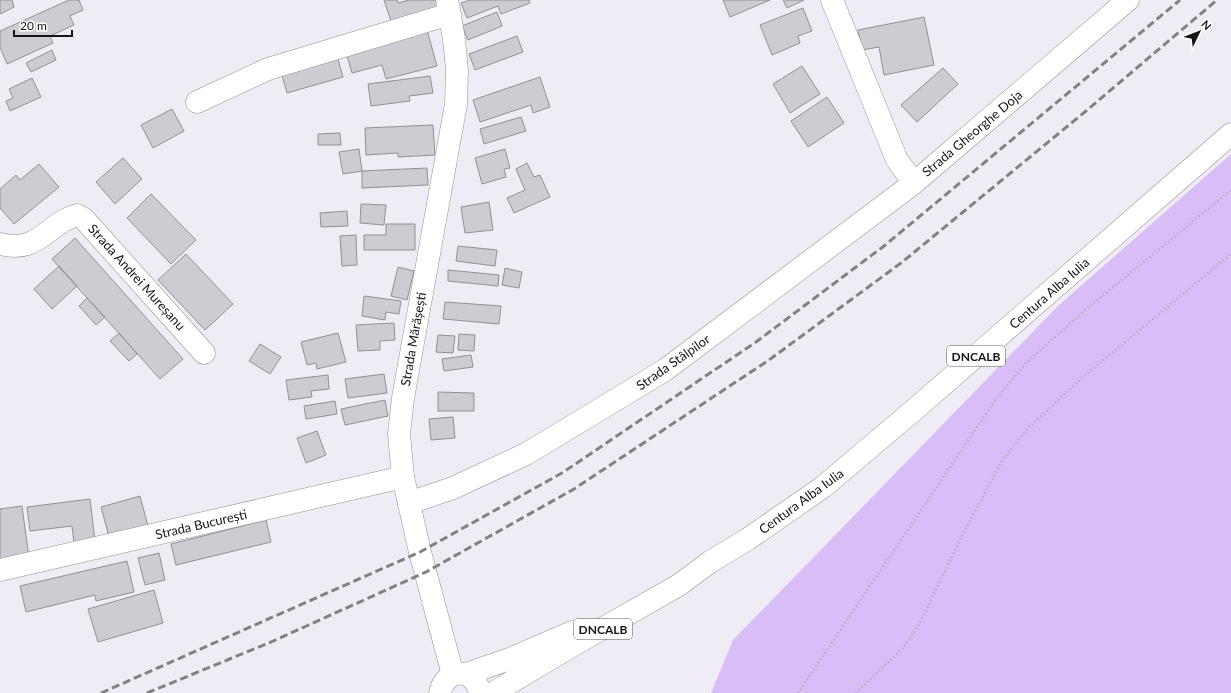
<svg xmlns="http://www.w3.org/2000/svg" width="1231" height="693" viewBox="0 0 1231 693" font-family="Lato,sans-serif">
	<rect width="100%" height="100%" fill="#f0ecf5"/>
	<!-- green -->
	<path fill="#d9bdf7" d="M1231 154V693H711L733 640 1058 306Z"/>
	<!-- building -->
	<path fill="#cfcbd3" stroke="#938f97" d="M0 0H12L14 7 0 14Z
		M69 0H79L83 10 70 16 74 25 50 36 53 43 7 64 0 47V31Z
		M384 0H397L398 3 409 0H436L439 9 392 24Z
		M470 0H529L530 3 501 14 498 6 467 18 461 3Z
		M723 0H770L730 17Z
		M783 0H804L787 8Z
		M803 8 812 31 798 36 800 43 772 55 760 25Z
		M497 12 502 26 468 40 462 26Z
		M924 17 934 65 884 75 879 47 862 50 858 30Z
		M427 30 437 66 386 79 382 65 352 73 346 52Z
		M517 36 523 52 475 70 469 54Z
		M52 50 56 60 31 72 26 63Z
		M337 56 343 77 287 93 281 72Z
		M802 66 820 94 790 113 773 84Z
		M943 68 958 84 917 122 901 105Z
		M430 76 433 93 409 96 410 101 371 106 368 84Z
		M540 77 550 107 533 113 531 105 480 122 473 100Z
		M32 78 41 97 10 111 6 101 13 98 9 89Z
		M827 97 844 123 808 147 791 121Z
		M172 109 184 131 153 148 141 125Z
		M521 117 526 131 484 144 480 129Z
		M433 125 435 155 398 157V153L366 155 365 128Z
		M340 133 341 145H318V134Z
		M359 149 362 171 343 174 339 152Z
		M505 149 510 168 504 169 506 177 482 184 475 158Z
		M123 158 142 179 115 204 96 182Z
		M527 163 534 177 540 175 550 197 514 213 507 198 525 190 516 169Z
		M39 164 59 187 14 224 0 208V189L16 175 20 180Z
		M427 168 428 185 362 188V171Z
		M151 194 196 240 171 264 127 218Z
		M489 202 493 230 465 233 461 207Z
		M361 204 386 205 384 225 360 223Z
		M347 211 348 226 321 227 320 213Z
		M386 224H415V250H364V235H386Z
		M356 235 357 265 342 266 340 236Z
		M75 238 183 359 160 379 52 259Z
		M458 246 497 250 495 266 456 261Z
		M186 254 233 304 205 330 158 280Z
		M59 266 77 286 52 309 34 289Z
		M398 267 414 271 407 300 391 296Z
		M505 268 522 272 519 288 502 285Z
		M448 270 499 275 498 286 448 281Z
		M364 296 401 301 399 314 386 312 385 320 362 316Z
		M87 298 105 317 96 325 79 306Z
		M445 302 501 306 499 324 443 319Z
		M394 323 395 340 380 341V350L358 351 356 325Z
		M119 333 137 354 129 361 110 341Z
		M338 333 346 362 317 369 316 363 307 365 301 342Z
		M459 334 475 335 474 351 458 350Z
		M438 335 455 336 453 353 436 352Z
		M260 344 281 357 270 374 249 361Z
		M471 355 473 367 444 371 442 359Z
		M384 374 387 393 348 398 345 379Z
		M328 375 329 389 311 391 312 397 289 400 286 380Z
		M438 392 474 393V411H438Z
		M385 400 388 416 345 425 341 409Z
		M335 401 337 414 306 419 304 406Z
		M453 417 455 438 431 440 429 419Z
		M317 431 326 455 306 463 297 438Z
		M140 496 149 530 110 540 101 507Z
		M90 499 95 541 74 543 72 526 30 531 27 507Z
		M22 506 29 558 0 561V509Z
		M266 520 271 542 176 565 171 544Z
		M159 553 165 580 145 585 138 558Z
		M127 561 134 592 96 601 95 595 26 612 20 586Z
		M154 590 163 623 98 642 88 609Z"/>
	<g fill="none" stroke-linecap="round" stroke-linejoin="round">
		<!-- minor casing -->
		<g stroke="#928e96" stroke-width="23">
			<path id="minor" d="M832 0 897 160 914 183
				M197 102 268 69 450 14
				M0 244C39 254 46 224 77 215L84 219 204 353
				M403 477 399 434 403 398 456 104 457 70 454 39 447 0
				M409 503 453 488 526 454 665 370 914 183 1128 0"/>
		</g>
		<!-- major casing -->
		<g stroke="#928e96" stroke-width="23">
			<path id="major" d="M0 570 403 477 420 552 453 675
				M466 674 510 659 572 632
				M440 693C445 667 475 667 480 693
				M493 693 570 647 679 585 710 562 748 539 823 487 914 410 1231 134"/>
		</g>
		<!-- path -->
		<path stroke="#aaa7ae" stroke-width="2.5" stroke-dasharray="1 3" stroke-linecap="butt" d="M798 693 996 399 1026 363 1083 312 1231 190
			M856 693 903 648 920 623 962 536 1003 459 1028 428 1082 378 1231 254"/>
		<!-- minor -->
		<use href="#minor" stroke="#fff" stroke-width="22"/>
		<!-- major -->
		<use href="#major" stroke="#fff" stroke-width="22"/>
		<!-- rail -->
		<path stroke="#838086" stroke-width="3" stroke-dasharray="8 4" stroke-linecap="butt" d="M101 693 420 552 562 473 756 342 884 246 1180 0
			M147 693 271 642 426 572 574 489 769 360 901 263 1086 111 1217 0"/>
	</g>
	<g text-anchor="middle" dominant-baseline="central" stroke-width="4" stroke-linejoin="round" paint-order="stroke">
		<!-- shield labels -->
		<g fill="#fff" stroke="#5a5a5c" stroke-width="1">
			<rect x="947" y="346" width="58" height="20" rx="3"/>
			<rect x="574" y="619" width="58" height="20" rx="3"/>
		</g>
		<g font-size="12" font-weight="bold" fill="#141316">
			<text x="976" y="356">DNCALB</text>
			<text x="603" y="629">DNCALB</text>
		</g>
		<!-- street labels -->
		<g font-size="13" fill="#141316" stroke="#fff">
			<text transform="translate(972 133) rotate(-40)">Strada Gheorghe Doja</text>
			<text transform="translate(137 277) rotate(48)">Strada Andrei Mureșanu</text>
			<text transform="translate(1049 293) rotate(-41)">Centura Alba Iulia</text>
			<text transform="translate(413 339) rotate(-80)">Strada Mărășești</text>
			<text transform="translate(673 362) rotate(-35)">Strada Stâlpilor</text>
			<text transform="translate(801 501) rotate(-36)">Centura Alba Iulia</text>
			<text transform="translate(201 524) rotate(-13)">Strada București</text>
		</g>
	</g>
	<!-- north arrow -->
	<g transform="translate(1199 32) rotate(47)" stroke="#ffffff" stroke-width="3" paint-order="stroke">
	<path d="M0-3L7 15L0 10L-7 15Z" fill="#141316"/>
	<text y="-6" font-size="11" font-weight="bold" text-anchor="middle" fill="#141316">N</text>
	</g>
	<!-- scale -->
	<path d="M14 30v6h58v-6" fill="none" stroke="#141316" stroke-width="2"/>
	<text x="20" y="30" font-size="12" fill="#141316" stroke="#ffffff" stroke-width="3" paint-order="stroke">20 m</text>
</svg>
